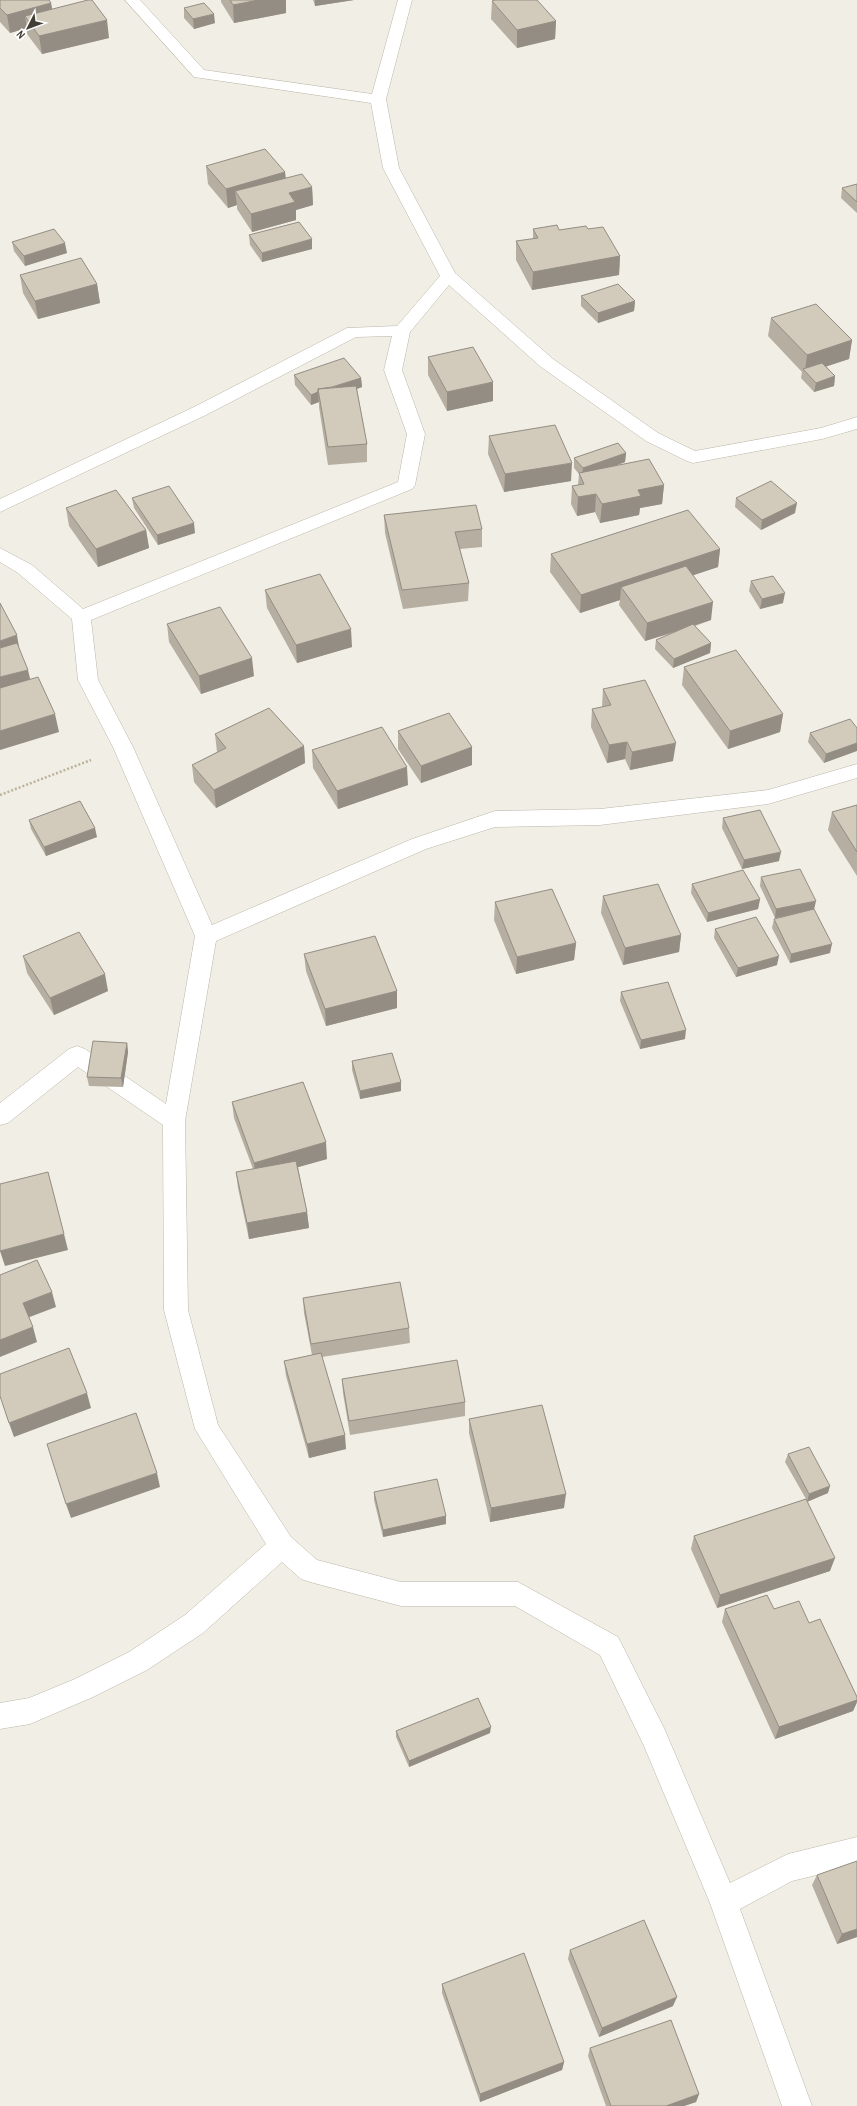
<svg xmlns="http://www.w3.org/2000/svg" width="857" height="2106" viewBox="0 0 857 2106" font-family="'Archivo Narrow',sans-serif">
	<rect width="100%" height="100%" fill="#f1eee5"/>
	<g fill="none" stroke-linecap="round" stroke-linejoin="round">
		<!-- minor casing -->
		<g stroke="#bcb6a8" stroke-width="1">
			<path id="minor" d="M125 0H140L204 70 372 94 398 0H412L386 99 399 168 455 273 553 359 658 433 695 451 821 428 857 417V429L822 439 693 463 687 461 646 441 541 367 449 285 410 332 402 370 425 434 415 485 412 489 91 620 98 680 133 747 212 925 412 839 495 811 600 809 768 790 857 764V778L768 804 600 825 495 827 426 849 216 941 185 1121 188 1310 218 1425 291 1537 317 1560 401 1582H518L618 1637 664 1728 730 1883 788 1854 857 1837V1865L792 1881 740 1909 812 2106H782L710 1903 644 1746 600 1655 515 1606H401L310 1582 301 1579 282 1562 203 1633 147 1670 93 1697 30 1724 0 1729V1703L29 1698 75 1679 129 1652 185 1615 266 1544 195 1429 164 1310 163 1125 78 1067 8 1123 0 1125V1103L69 1049 77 1046 85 1049 166 1104 195 936 113 747 78 680 72 619 18 573 0 562V548L32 565 83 609 398 482 407 434 384 370 392 336 356 337 206 415 0 512V499L194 407 347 328 397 326 440 276 383 168 371 103 194 77Z"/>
		</g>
		<!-- path -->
		<path stroke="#bcb29b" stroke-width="2.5" stroke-dasharray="2 2" stroke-linecap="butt" d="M0 795 91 760"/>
		<!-- minor -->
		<use href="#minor" fill="#fff" fill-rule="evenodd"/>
	</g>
	<!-- wall -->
	<path fill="#b5aea1" d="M0 0 51 3 52 9 109 38 42 54 27 34V28L10 33 0 22Z
		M221 0H286V13L234 23 221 2Z
		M313 0H354L315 6Z
		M492 1 556 21 555 39 517 48 491 19Z
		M184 8 215 23 194 29 184 18Z
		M206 166 285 172 286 178 312 187 313 205 296 210V220L252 232 237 209V205L228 208 208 184Z
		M857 184V213L841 198 842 188Z
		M533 229 559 230 588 229 620 256 619 275 532 290 516 260V241L533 239Z
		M249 235 312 239V249L262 262 250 245Z
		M12 242 67 253 25 266 14 251Z
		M20 275 97 284 100 303 38 319 23 293Z
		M581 296 635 301 634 311 598 323 581 306Z
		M771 318 852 340 849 359 826 366 835 376 834 386 814 392 801 378 802 372 768 336Z
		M428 357 493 401 447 411 428 375Z
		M294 375 361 378 362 387 357 389 367 444V462L328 465 319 407V402L311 405 295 385Z
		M489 436 571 481 504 492 488 454Z
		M626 453 625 462 615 466 664 485 662 504 640 508 639 515 600 523 595 512 577 516 571 504 572 486 578 485 579 474 574 468V458Z
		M132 498 195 533 158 545 134 508Z
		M736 498 795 513 761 530 735 507Z
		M66 508 146 530 149 548 98 567 69 526Z
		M384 515 482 529V547L460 549 469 583 468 601 403 609 385 533Z
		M720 549 718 567 693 575 711 620 695 626 711 643 710 653 673 668 655 649 656 640 676 632 645 641 619 605 620 600 580 613 550 572 551 554Z
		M751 581 783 603 760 609 749 591Z
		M265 590 352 647 297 663 267 608Z
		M167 624 254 676 201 694 169 642Z
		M684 667 783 714 780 732 728 749 682 685Z
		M603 689 673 761 630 770 625 759 607 763 591 727 592 709 602 707Z
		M857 728 824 763 808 742 810 733Z
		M398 731 472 765 421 783 398 749Z
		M215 734 304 746 305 763 216 808 194 782 192 765 217 752Z
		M312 750 408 785 338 809 313 768Z
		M857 805V876L828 830 832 812Z
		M723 818 779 861 742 869 722 828Z
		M29 820 97 837 46 856 31 829Z
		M761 877 814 910 830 953 790 963 772 928 774 919 783 917 775 918 760 886Z
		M692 884 760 899 758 909 707 922 691 893Z
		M603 896 681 935 679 952 623 965 601 913Z
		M495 902 576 943 574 960 516 974 494 920Z
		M715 929 777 965 736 977 714 938Z
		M304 954 397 991V1008L326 1026 306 971Z
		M23 956 108 991 54 1015 27 973Z
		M621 992 685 1039 640 1049 620 1001Z
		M127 1043 128 1052 123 1087 89 1086 87 1077Z
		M352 1061 401 1091 360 1099 352 1070Z
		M232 1102 327 1159 298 1167 307 1212 309 1228 249 1239 238 1188 236 1172 253 1169 234 1118Z
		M303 1298 409 1328 410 1343 322 1357 346 1449 309 1458 286 1376 284 1361 312 1355 304 1313Z
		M342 1379 465 1402V1416L350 1435 343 1393Z
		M469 1419 564 1508 490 1522 469 1433Z
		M788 1454 828 1493 807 1501 830 1571 717 1608 691 1549 694 1536 806 1499 785 1462Z
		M374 1492 446 1516V1524L383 1537 374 1500Z
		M725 1609H774L857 1697V1702L853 1711 775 1739 722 1622Z
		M396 1731 490 1733 409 1767 396 1737Z
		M817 1875 857 1937 837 1944 812 1885Z
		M570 1950 673 2006 599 2037 568 1959Z
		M442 1984 564 2062 562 2070 480 2102 442 1993Z
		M590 2048 699 2094 696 2102 684 2106H606L588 2056Z"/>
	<!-- shaded-wall -->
	<path fill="#938d83" d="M259 0H286V13L234 23 233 5Z
		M315 0H354L315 6Z
		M51 3 54 21 25 16 27 28 10 33 7 15Z
		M214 14 215 23 194 29 193 19Z
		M107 20 109 38 42 54 39 36Z
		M556 21 555 39 517 48V30Z
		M285 172 286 190 235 191 237 205 228 208 226 189Z
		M312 187 313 205 296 210V220L252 232 251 214 289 193Z
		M312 239V249L262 262V253Z
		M65 243 67 253 25 266 24 256Z
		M620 256 619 275 532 290 533 272Z
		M97 284 100 303 38 319 35 301Z
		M635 301 634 311 598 323V313Z
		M852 340 849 359 807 373 805 371 807 355Z
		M835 376 834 386 814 392 816 383Z
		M361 378 362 387 320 401 319 392Z
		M493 382V401L447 411V392Z
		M318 392 319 402 311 405V395Z
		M626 453 625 462 582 478 583 468Z
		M572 463 571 481 504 492 505 474Z
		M664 485 662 504 640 508 639 515 600 523 602 504 638 490Z
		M596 494 595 512 577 516 578 497Z
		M797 503 795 513 761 530 762 520Z
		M194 523 195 533 158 545 157 535Z
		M146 530 149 548 98 567 96 549Z
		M720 549 718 567 628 597 621 587 620 600 580 613 581 595Z
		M785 593 783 603 760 609 762 599Z
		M713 602 711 620 645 641 647 623Z
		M351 629 352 647 297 663 296 645Z
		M17 635 20 653 0 660V641Z
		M711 643 710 653 673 668 674 659Z
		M252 658 254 676 201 694 199 676Z
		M28 670 32 687 0 696V677Z
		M55 714 59 732 0 750V731Z
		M783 714 780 732 728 749 730 731Z
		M627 742 625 759 607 763 609 745Z
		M676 743 673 761 630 770 632 752Z
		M857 743V751L824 763 826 754Z
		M304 746 305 763 216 808 214 790Z
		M472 747V765L421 783V766Z
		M407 767 408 785 338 809 337 791Z
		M95 828 97 837 46 856 44 847Z
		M781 852 779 861 742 869 744 860Z
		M760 899 758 909 707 922 708 913Z
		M816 901 814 910 775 918 776 909Z
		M681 935 679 952 623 965 625 948Z
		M576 943 574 960 516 974 517 957Z
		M832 944 830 953 790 963 791 954Z
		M779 956 777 965 736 977 738 968Z
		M105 974 108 991 54 1015 50 998Z
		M397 991V1008L326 1026 325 1009Z
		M686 1030 685 1039 640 1049 641 1040Z
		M127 1043 128 1052 123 1087 121 1078Z
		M401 1082V1091L360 1099V1091Z
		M326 1142 327 1159 256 1179 254 1163Z
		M307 1212 309 1228 249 1239 247 1223Z
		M64 1234 68 1250 5 1266 0 1251Z
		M52 1292 56 1307 27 1318 23 1303Z
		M33 1327 37 1342 0 1357V1340Z
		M87 1393 91 1408 14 1437 9 1423Z
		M345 1435 346 1449 309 1458 307 1444Z
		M157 1473 160 1487 71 1518 66 1504Z
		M830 1486 828 1493 807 1502 809 1494Z
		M566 1494 564 1508 490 1522 491 1508Z
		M446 1516V1524L383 1537V1530Z
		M835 1558 830 1571 717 1608 720 1595Z
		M857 1700V1702L853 1711 775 1739 779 1727Z
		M491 1727 490 1733 409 1767V1761Z
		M857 1929V1937L837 1944 842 1934Z
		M677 1997 673 2006 599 2037 602 2028Z
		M564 2062 562 2070 480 2102V2094Z
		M699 2094 696 2102 684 2106H666Z"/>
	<!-- building -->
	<path fill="#d2cabb" stroke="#938d83" d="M0 0H49L51 3 7 15 0 8Z
		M88 0H92L107 20 39 36 25 16Z
		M230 0H259L233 5Z
		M495 0H537L556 21 517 30 492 1Z
		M204 3 214 14 193 19 184 8Z
		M265 149 285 172 226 189 206 166Z
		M302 174 312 187 289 193 295 202 251 214 235 191Z
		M857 184V202L842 188Z
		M299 222 312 239 262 253 249 235Z
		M557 225 559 230 586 226 588 229 603 227 620 256 533 272 516 241 538 238 533 229Z
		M54 229 65 243 24 256 12 242Z
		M81 258 97 284 35 301 20 275Z
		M618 284 635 301 598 313 581 296Z
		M816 304 852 340 807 355 771 318Z
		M473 347 493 382 447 392 428 357Z
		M344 358 361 378 332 387 318 389V392L311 395 294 375Z
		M822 363 835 376 816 383 803 369Z
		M356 386 367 444 328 447 318 389Z
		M555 425 572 463 505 474 489 436Z
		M618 443 626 453 583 468 574 458Z
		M649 459 664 485 638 490 641 496 602 504 596 494 578 497 572 486 584 484 579 473Z
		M771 481 797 503 762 520 736 498Z
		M169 486 194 523 157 535 132 498Z
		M116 490 146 530 96 549 66 508Z
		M476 505 482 529 455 532 469 583 402 590 384 515Z
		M688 510 720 549 581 595 551 554Z
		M686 566 713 602 647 623 621 587Z
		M320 574 351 629 296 645 265 590Z
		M773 576 785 593 762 599 751 581Z
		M0 603 17 635 0 641Z
		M220 607 252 658 199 676 167 624Z
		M693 624 711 643 674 659 656 640Z
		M17 643 28 670 0 677V648Z
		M736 650 783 714 730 731 684 667Z
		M38 677 55 714 0 731V688Z
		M645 680 676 743 632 752 627 742 609 745 592 709 611 705 603 689Z
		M269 708 304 746 214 790 192 765 226 748 215 734Z
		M449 713 472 747 421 766 398 731Z
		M850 719 857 728V743L826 754 810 733Z
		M382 727 407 767 337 791 312 750Z
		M80 801 95 828 44 847 29 820Z
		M857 805V852L832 812Z
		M760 810 781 852 744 860 723 818Z
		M800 869 816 901 776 909 761 877Z
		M743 870 760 899 708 913 692 884Z
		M658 884 681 935 625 948 603 896Z
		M552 889 576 943 517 957 495 902Z
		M814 909 832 944 791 954 774 919Z
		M756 917 779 956 738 968 715 929Z
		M79 932 105 974 50 998 23 956Z
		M375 936 397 991 325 1009 304 954Z
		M668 982 686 1030 641 1040 621 992Z
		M93 1041 127 1043 121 1078 87 1077Z
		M392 1053 401 1082 360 1091 352 1061Z
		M303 1082 326 1142 254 1163 232 1102Z
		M296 1161 307 1212 247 1223 236 1172Z
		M48 1172 64 1234 0 1251V1184Z
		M37 1260 52 1292 23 1303 33 1327 0 1340V1275Z
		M400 1282 409 1328 311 1344 303 1298Z
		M69 1348 87 1393 9 1423 0 1396V1374Z
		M321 1353 345 1435 307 1444 284 1361Z
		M457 1360 465 1402 349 1421 342 1379Z
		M542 1405 566 1494 491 1508 469 1419Z
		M136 1413 157 1473 66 1504 47 1444Z
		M809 1447 830 1486 809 1494 788 1454Z
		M437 1479 446 1516 383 1530 374 1492Z
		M806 1499 835 1558 720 1595 694 1536Z
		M767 1595 774 1609 799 1601 809 1623 820 1619 857 1697V1700L779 1727 725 1609Z
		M478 1698 491 1727 409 1761 396 1731Z
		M857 1861V1929L842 1934 817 1875Z
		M644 1920 677 1997 602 2028 570 1950Z
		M524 1953 564 2062 480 2094 442 1984Z
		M671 2020 699 2094 666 2106H611L590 2048Z"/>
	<!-- north arrow -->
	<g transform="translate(28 28) rotate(228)" stroke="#ffffff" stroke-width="3" paint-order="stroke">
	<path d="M0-3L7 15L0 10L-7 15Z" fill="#433e35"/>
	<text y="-6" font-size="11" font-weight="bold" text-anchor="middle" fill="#433e35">N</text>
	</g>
</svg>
